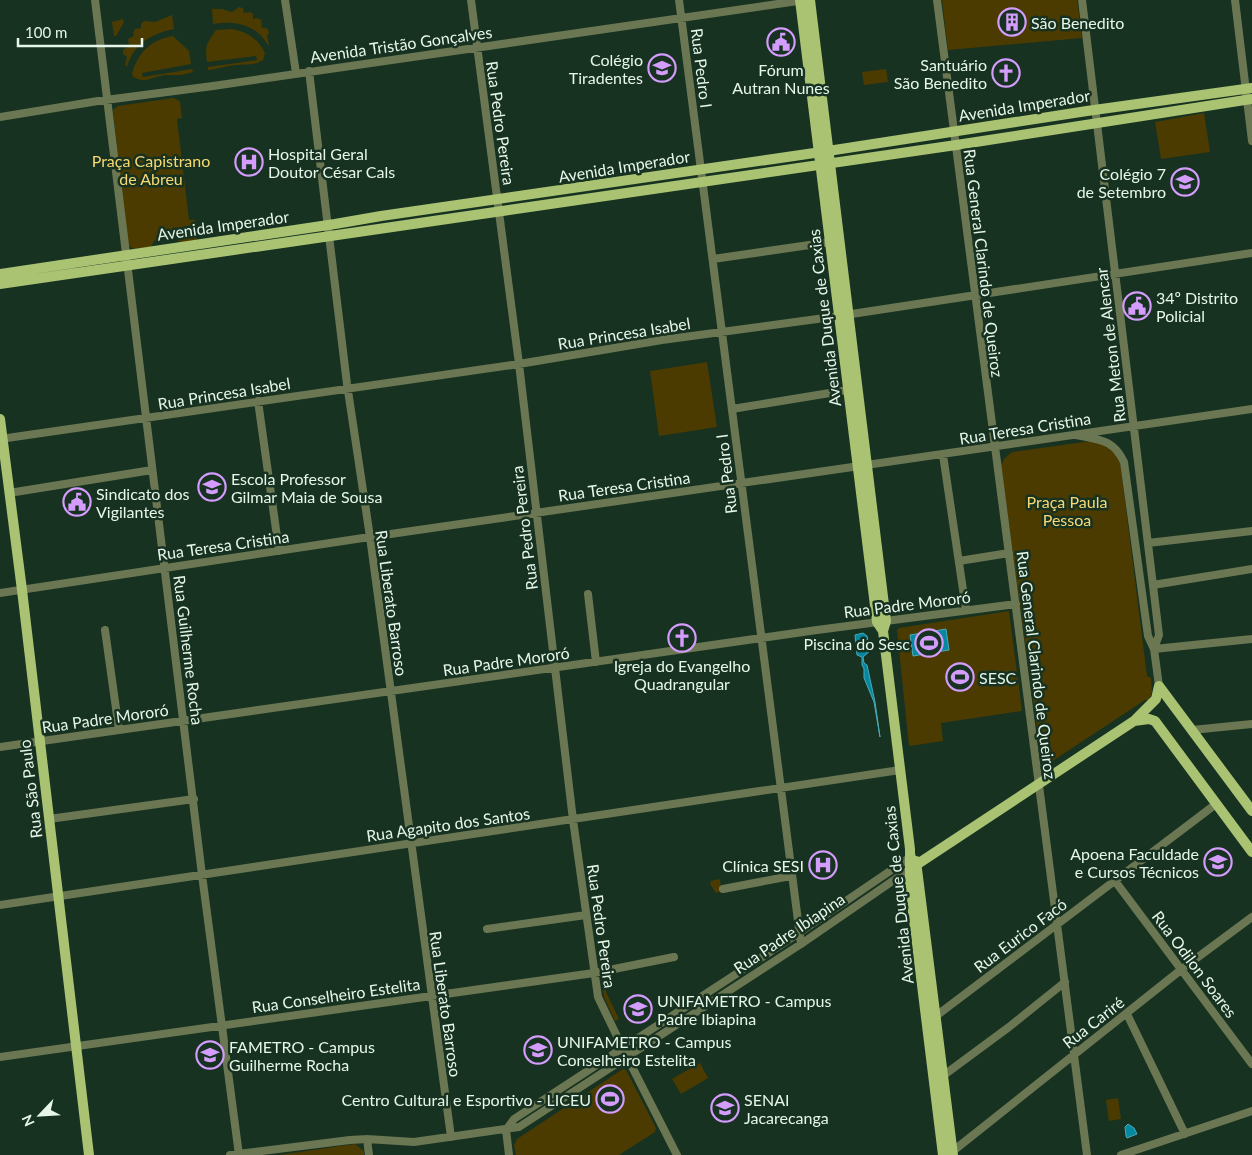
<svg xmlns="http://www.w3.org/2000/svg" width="1252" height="1155" viewBox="0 0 1252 1155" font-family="Lato,sans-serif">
	<rect width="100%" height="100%" fill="#173221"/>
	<!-- green -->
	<path fill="#4b3b00" d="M942 0H1077L1082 38 948 50Z
		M212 7 213 9H222L232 12 239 7 243 8 244 13 250 12 253 14V19L257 18 261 20 262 24 261 27 268 29 269 33 267 36 269 44 268 45C257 25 235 20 213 24Z
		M172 15 174 29C151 34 134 43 127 67L125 65 127 57 123 54V50L129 46 128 39 134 36 133 33 135 29 141 28V24L144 21 155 22Z
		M123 19 124 22 116 36H114L112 22Z
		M231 29C246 31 258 38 265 53L263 60C254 66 246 64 236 65 226 66 218 69 208 70V67L257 60 256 56 207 62C205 46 206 44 216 30Z
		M173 36 189 51 191 64 142 73 143 77 192 69 193 72 181 75H164L146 80H141L133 77 132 73C139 52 150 40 173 36Z
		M886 69 888 82 864 85 862 72Z
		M173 98 180 101 182 118 177 119 189 220H195L197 238 196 240 180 243 176 237 154 241 151 247 134 249 128 245 113 110 118 106Z
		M1204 113 1210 152 1161 159 1155 122Z
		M707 362 717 427 659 436 650 371Z
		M1091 441C1105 442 1112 450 1120 461L1147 676 1151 678 1152 692 1149 700H1145L1045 766 1041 760 1001 465 1005 458 1012 452Z
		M1009 611 1022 711 941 723 943 741 909 746 897 630 899 628Z
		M720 879 721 891 716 893 710 884 711 881Z
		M600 974H603L606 992 619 1019 615 1021 604 997Z
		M700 1063 708 1078 681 1094 672 1079Z
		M623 1069 626 1070 656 1128 655 1132 619 1155H516L514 1145 517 1139Z
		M1118 1098 1121 1119 1109 1121 1106 1100Z
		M355 1144 364 1151V1155H279Z"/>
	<!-- water -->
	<path fill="#0788a1" stroke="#4aa9b7" d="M946 629 949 650 913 656 910 635Z
		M863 633 867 636 870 651 863 657 864 663 867 665 875 702 880 737 874 702 864 678V669L862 665V657L857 655 855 635Z
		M1128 1124 1134 1128 1137 1134 1127 1138 1126 1136 1125 1127Z"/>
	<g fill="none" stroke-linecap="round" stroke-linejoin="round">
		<!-- minor -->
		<path stroke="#6b7752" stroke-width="8" d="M95 0 202 875 239 1155
			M285 0 296 73
			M471 0 519 364 573 820 598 997 627 1057 677 1155
			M679 0 801 944
			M937 0 1087 1155
			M1082 0 1159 635 1154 649 1159 686
			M1235 0 1252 141
			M309 71 347 384 370 537 451 1137
			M0 117 98 101 213 86 805 0
			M713 259 830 242
			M258 401 279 551
			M732 409 848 390
			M1076 435C1100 440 1113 439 1124 462L1148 636 1154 649
			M0 439 519 364 662 340 832 317 1252 253
			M943 455 966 610
			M9 493 152 470
			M1148 543 1252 531
			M959 561 1009 553
			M1153 585 1252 569
			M0 593 363 538 1252 409
			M588 594 596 662
			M105 630 119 730
			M1154 649 1252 639
			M1192 730 1252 724
			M0 747 817 630 1016 604
			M49 819 194 799
			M1115 881 1252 1064
			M723 889 791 876
			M0 905 900 770
			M487 929 586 915
			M1127 1014 1185 1134
			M936 1016 1216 804
			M0 1057 594 973 674 957
			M944 1075 1009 1027 1065 982
			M506 1130 514 1119 799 933 912 856
			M506 1130 509 1155
			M367 1139 369 1155
			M953 1151 1182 969 1252 917
			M230 1155 350 1140 367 1139 414 1142 519 1127 801 944 910 869
			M1121 1155 1252 1111"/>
		<!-- major -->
		<path stroke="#a9c373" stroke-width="10" d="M800 0 877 622 883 631
			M810 0 886 621 883 631 910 849V888L943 1155
			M0 274 335 224 381 216 828 151 1087 111 1252 88
			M0 284 963 144 1252 99
			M0 419 22 590 89 1155
			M1159 686 1252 811
			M1134 721 1149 719 1155 721 1252 852
			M916 861 953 1155
			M910 869 1134 721 1156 699 1159 686"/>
	</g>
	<!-- icons -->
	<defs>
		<g id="building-ring" transform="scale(1.4375)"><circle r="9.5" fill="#173221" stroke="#d49cfc" stroke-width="1.5"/><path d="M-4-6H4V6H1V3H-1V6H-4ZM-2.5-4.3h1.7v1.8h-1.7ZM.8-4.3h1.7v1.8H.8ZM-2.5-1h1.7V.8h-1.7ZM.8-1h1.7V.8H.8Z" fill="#d49cfc"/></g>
		<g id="civic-ring" transform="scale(1.4375)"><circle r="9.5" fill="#173221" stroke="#d49cfc" stroke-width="1.5"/><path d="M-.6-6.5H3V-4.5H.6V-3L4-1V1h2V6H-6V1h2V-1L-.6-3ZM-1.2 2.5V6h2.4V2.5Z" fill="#d49cfc"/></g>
		<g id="school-ring" transform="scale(1.4375)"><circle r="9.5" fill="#173221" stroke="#d49cfc" stroke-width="1.5"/><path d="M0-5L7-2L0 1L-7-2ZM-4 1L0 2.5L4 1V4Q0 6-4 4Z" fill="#d49cfc"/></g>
		<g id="church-ring" transform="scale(1.4375)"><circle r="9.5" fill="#173221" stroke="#d49cfc" stroke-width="1.5"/><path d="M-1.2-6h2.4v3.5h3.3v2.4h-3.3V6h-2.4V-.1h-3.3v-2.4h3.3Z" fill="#d49cfc"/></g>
		<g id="hospital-ring" transform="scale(1.4375)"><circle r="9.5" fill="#173221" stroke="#d49cfc" stroke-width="1.5"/><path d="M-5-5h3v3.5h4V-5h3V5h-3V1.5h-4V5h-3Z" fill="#d49cfc"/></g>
		<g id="stadium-ring" transform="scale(1.4375)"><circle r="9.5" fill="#173221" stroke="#d49cfc" stroke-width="1.5"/><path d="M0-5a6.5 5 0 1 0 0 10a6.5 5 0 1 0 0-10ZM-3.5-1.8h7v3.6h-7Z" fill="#d49cfc"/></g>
		<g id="university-ring" transform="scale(1.4375)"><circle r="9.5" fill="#173221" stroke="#d49cfc" stroke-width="1.5"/><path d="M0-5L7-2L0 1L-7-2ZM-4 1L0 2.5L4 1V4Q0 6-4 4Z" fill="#d49cfc"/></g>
	</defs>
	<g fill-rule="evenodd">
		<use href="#building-ring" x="1012" y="22"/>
		<use href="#civic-ring" x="781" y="42"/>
		<use href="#school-ring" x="662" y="68"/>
		<use href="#church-ring" x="1006" y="73"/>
		<use href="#hospital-ring" x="249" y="162"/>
		<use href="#school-ring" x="1185" y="182"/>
		<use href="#civic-ring" x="1137" y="306"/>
		<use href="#school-ring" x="212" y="487"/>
		<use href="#civic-ring" x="77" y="502"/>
		<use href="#church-ring" x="682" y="638"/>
		<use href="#stadium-ring" x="929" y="643"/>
		<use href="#stadium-ring" x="960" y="677"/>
		<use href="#university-ring" x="1218" y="862"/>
		<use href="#hospital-ring" x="823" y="865"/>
		<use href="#university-ring" x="638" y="1009"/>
		<use href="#university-ring" x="538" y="1050"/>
		<use href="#university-ring" x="210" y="1055"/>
		<use href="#stadium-ring" x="610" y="1099"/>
		<use href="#university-ring" x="725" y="1108"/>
	</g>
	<g text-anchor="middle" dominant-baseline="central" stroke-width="5" stroke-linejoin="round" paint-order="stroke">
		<!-- poi labels -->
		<g font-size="16" fill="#e6f6ea" stroke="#173221" text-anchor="start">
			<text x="1031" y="22">São Benedito</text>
			<text x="643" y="59" text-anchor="end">Colégio<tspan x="643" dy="18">Tiradentes</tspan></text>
			<text x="987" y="64" text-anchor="end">Santuário<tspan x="987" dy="18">São Benedito</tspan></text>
			<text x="781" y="69" text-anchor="middle">Fórum<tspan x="781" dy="18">Autran Nunes</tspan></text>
			<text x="268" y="153">Hospital Geral<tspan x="268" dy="18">Doutor César Cals</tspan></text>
			<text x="1166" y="173" text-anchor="end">Colégio 7<tspan x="1166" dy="18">de Setembro</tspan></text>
			<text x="1156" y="297">34º Distrito<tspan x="1156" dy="18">Policial</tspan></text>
			<text x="231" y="478">Escola Professor<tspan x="231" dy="18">Gilmar Maia de Sousa</tspan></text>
			<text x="96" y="493">Sindicato dos<tspan x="96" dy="18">Vigilantes</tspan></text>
			<text x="910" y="643" text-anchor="end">Piscina do Sesc</text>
			<text x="682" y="665" text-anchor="middle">Igreja do Evangelho<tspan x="682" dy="18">Quadrangular</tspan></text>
			<text x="979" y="677">SESC</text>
			<text x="1199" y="853" text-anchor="end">Apoena Faculdade<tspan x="1199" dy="18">e Cursos Técnicos</tspan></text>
			<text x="804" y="865" text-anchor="end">Clínica SESI</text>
			<text x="657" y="1000">UNIFAMETRO - Campus<tspan x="657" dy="18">Padre Ibiapina</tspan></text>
			<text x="557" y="1041">UNIFAMETRO - Campus<tspan x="557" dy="18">Conselheiro Estelita</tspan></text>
			<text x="229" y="1046">FAMETRO - Campus<tspan x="229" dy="18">Guilherme Rocha</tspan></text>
			<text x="591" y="1099" text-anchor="end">Centro Cultural e Esportivo - LICEU</text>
			<text x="744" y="1099">SENAI<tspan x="744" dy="18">Jacarecanga</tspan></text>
		</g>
		<!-- street labels -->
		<g font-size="16" fill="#e6f6ea" stroke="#173221">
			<text transform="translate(401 44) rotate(-8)">Avenida Tristão Gonçalves</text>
			<text transform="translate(702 68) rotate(83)">Rua Pedro I</text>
			<text transform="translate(1024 105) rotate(-9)">Avenida Imperador</text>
			<text transform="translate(501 123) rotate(82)">Rua Pedro Pereira</text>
			<text transform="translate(624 166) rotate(-9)">Avenida Imperador</text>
			<text transform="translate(223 225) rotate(-8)">Avenida Imperador</text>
			<text transform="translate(984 263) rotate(83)">Rua General Clarindo de Queiroz</text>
			<text transform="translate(824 318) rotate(-97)">Avenida Duque de Caxias</text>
			<text transform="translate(624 333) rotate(-9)">Rua Princesa Isabel</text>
			<text transform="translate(1110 345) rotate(-97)">Rua Meton de Alencar</text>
			<text transform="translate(224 393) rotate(-9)">Rua Princesa Isabel</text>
			<text transform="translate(1025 428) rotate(-9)">Rua Teresa Cristina</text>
			<text transform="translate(726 474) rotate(-97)">Rua Pedro I</text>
			<text transform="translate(624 486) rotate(-8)">Rua Teresa Cristina</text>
			<text transform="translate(524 528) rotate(-97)">Rua Pedro Pereira</text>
			<text transform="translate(223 545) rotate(-8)">Rua Teresa Cristina</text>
			<text transform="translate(392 603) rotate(82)">Rua Liberato Barroso</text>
			<text transform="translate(907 604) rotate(-7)">Rua Padre Mororó</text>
			<text transform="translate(189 650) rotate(83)">Rua Guilherme Rocha</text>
			<text transform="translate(506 661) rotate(-8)">Rua Padre Mororó</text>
			<text transform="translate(1037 665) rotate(83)">Rua General Clarindo de Queiroz</text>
			<text transform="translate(105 718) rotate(-8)">Rua Padre Mororó</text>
			<text transform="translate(30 789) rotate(-97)">Rua São Paulo</text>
			<text transform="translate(448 824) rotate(-8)">Rua Agapito dos Santos</text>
			<text transform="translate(898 895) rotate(-96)">Avenida Duque de Caxias</text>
			<text transform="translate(602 926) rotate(82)">Rua Pedro Pereira</text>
			<text transform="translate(789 933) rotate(-34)">Rua Padre Ibiapina</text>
			<text transform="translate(1020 935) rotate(-37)">Rua Eurico Facó</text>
			<text transform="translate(1195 964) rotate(53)">Rua Odilon Soares</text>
			<text transform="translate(336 995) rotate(-8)">Rua Conselheiro Estelita</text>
			<text transform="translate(446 1004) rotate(82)">Rua Liberato Barroso</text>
			<text transform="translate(1093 1022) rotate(-38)">Rua Cariré</text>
		</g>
		<!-- park labels -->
		<g font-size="16" fill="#f8d873" stroke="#173221">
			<text x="151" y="160">Praça Capistrano<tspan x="151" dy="18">de Abreu</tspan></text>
			<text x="1067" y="501">Praça Paula<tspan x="1067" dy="18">Pessoa</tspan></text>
		</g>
	</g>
	<!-- north arrow -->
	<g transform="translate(40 1115) rotate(245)" stroke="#173221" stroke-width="4" paint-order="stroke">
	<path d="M0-4L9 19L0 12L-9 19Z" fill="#e6f6ea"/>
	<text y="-8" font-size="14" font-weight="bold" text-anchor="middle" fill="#e6f6ea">N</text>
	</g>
	<!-- scale -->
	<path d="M18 38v8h124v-8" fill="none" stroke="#e6f6ea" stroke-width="2.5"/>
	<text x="25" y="38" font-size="15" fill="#e6f6ea" stroke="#173221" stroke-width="4" paint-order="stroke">100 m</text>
</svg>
